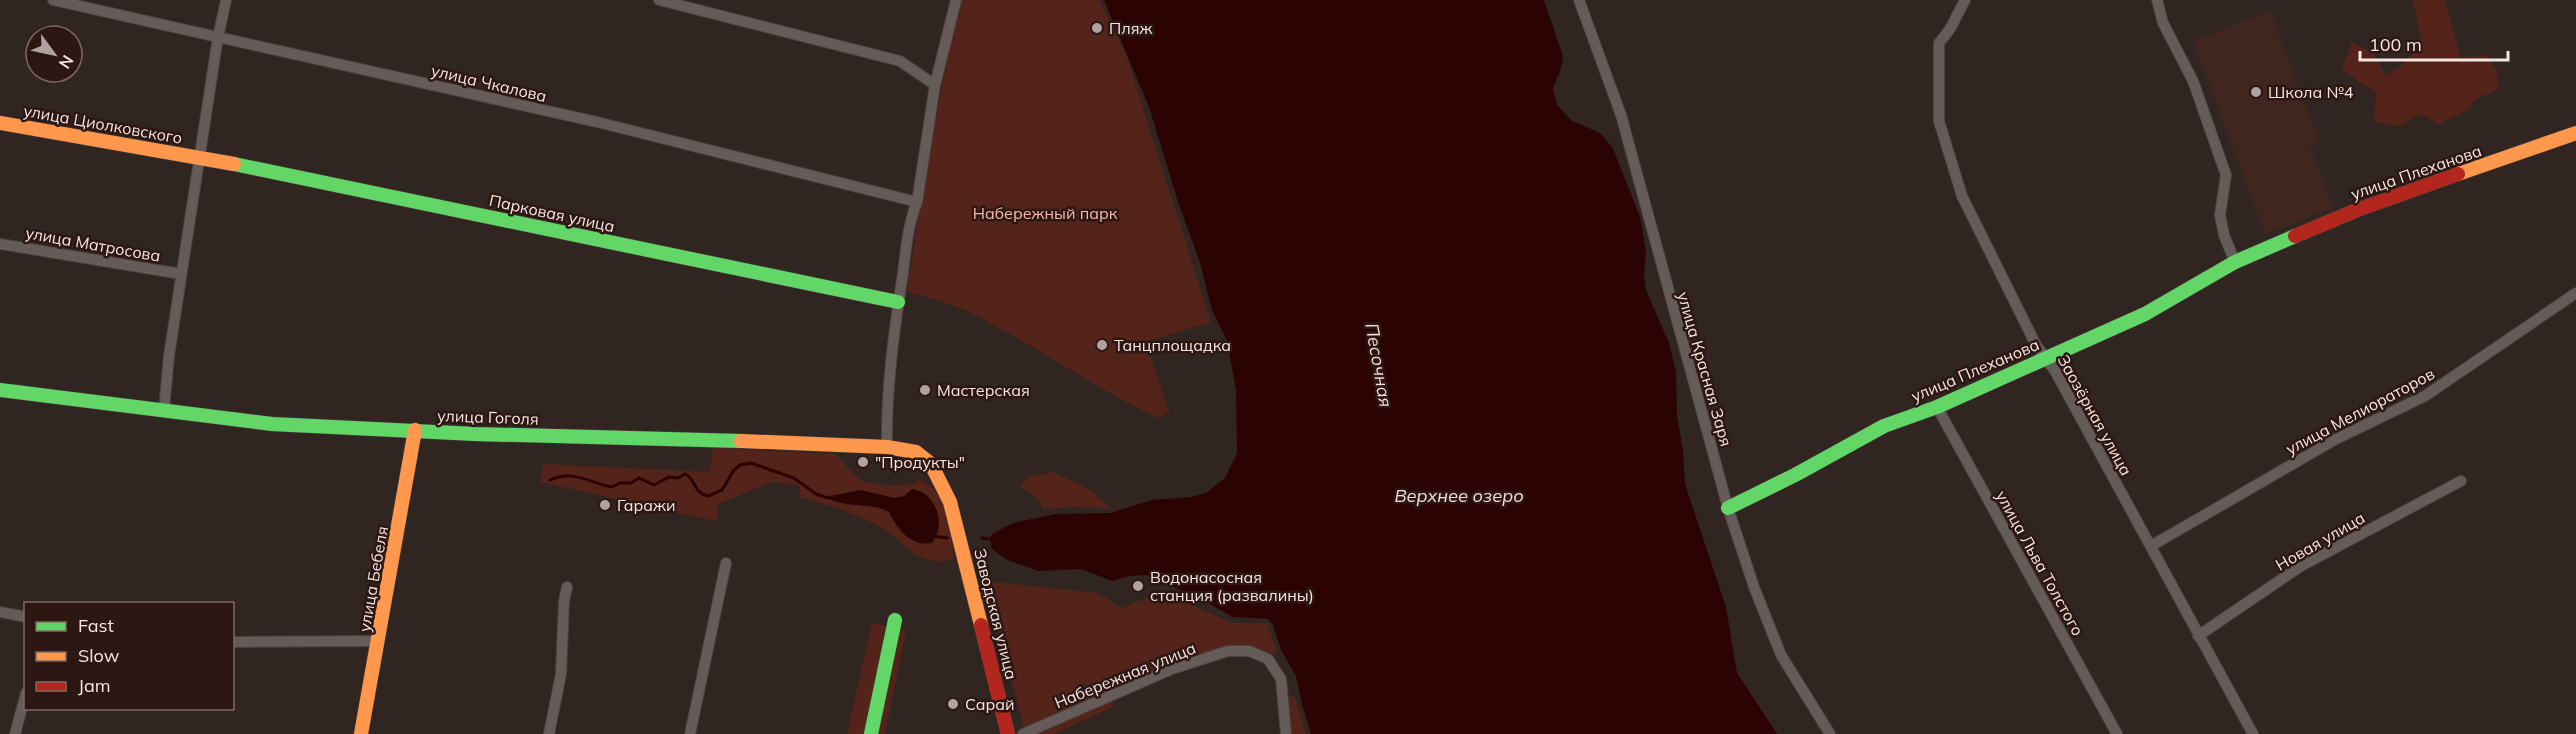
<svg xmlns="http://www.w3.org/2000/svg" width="2576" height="734" viewBox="0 0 2576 734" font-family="Mulish,sans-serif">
	<rect width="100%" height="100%" fill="#312522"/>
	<!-- built -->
	<path fill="#412620" d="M2270 11 2319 142 2310 146 2333 208 2265 234 2193 41Z"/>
	<!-- green -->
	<path fill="#54241b" d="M958 0H1100L1127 58 1211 322 1146 342 1169 412 1158 418C1090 386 1029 340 960 308 944 301 924 297 907 292L918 217Z
		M2413 0H2445L2461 58 2486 55 2497 70 2498 90 2475 99 2468 110 2439 124 2421 114 2398 126 2374 122 2376 91 2357 81 2342 68 2352 42 2374 54 2386 75 2404 64 2422 43Z
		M713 448 835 454 861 481 893 486 916 483 919 480C946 487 953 534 953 559 914 570 903 537 875 524 851 512 826 504 800 497V486L774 481 718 504 716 521 541 482 543 464 710 472Z
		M1053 472 1089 489 1111 509 1076 507 1043 509 1038 498 1020 487 1028 477Z
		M986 581 1098 593 1121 608 1163 592 1232 623H1267L1277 651 1271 656 1249 647 1227 646 1174 663 1024 728Z
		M872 623 906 631 885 734H847Z
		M1290 696 1295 697 1306 734H1292L1287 699Z
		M1111 700 1114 707 1053 734H1034Z"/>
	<!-- water -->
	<path fill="#2c0303" d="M1104 0H1544L1563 56 1561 69 1553 88 1557 105 1572 121 1600 133 1613 148 1640 217 1646 251 1644 276 1646 290 1669 343 1676 372 1677 415 1683 450 1685 484 1726 607 1737 673 1777 734H1311L1302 705 1296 676 1281 650 1273 625 1268 619 1233 617 1199 598 1147 575 1129 576 1112 581 1081 569 1038 571 1007 560 992 549 990 539 992 534 1013 523 1056 514 1111 513 1151 500 1191 497 1206 493 1225 478 1237 453 1236 390 1227 341 1212 310 1200 263 1178 202 1149 107Z
		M912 489C936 492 947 524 932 543 912 548 896 528 889 512 872 502 846 509 825 497L861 490 894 498 904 496Z"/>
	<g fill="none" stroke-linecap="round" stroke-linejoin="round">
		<!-- stream -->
		<path stroke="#2c0303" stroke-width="3" d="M550 480C573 469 590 483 612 487L620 483H631L639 478 654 485 669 477 678 478 685 474C696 479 693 493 708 496L722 490 734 470 740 465 751 463 794 478 816 494 828 498
			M933 536 947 538
			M982 538 990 539"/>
		<!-- street casing -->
		<g stroke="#4c423f" stroke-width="12">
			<path id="street" d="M53 0 597 122 917 202
				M659 0 900 61 935 85
				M1579 0 1621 115 1728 508 1754 587 1781 655 1830 734
				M1965 0 1950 29 1939 43V121L1962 196 2036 345 2055 371 2253 734
				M2157 0 2163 23 2193 81 2226 175 2220 215 2224 235 2235 262
				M0 244 181 274
				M1937 407 2117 734
				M164 410 169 356 218 37 226 0
				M887 447C886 389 894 331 903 273 906 249 908 224 917 202L935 85 956 0
				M2151 546 2336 439 2425 396 2576 293
				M0 612 26 617
				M2198 636 2301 566 2461 481
				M232 642 379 641
				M15 734 26 693
				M549 734 561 674 564 601 567 587
				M690 734 726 563
				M1023 734 1172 669 1228 651H1249L1268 659 1281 679 1286 734"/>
		</g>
		<!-- fast casing -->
		<g stroke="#4c423f" stroke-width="15">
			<path id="fast" d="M234 164 898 302
				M0 390 272 424 475 434 741 441
				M1728 508 1795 475 1884 426 1937 407 2145 314 2235 262 2295 236
				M871 734 895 620"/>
		</g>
		<!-- slow casing -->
		<g stroke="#4c423f" stroke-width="15">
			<path id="slow" d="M0 123 234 164
				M2458 174 2576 133
				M741 441 887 447 916 452 931 464 950 502 981 625
				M361 734 415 430"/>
		</g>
		<!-- jam casing -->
		<g stroke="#4c423f" stroke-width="15">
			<path id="jam" d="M2295 236 2357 210 2458 174
				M981 625 1008 734"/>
		</g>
		<!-- street -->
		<use href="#street" stroke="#655b59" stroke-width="10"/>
		<!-- fast -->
		<use href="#fast" stroke="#63d668" stroke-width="14"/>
		<!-- slow -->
		<use href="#slow" stroke="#ff974d" stroke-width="14"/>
		<!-- jam -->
		<use href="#jam" stroke="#b3261e" stroke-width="14"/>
	</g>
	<!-- markers -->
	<g fill="#b1a29f" stroke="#2d1713" stroke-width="2">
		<circle cx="1097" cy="28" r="6"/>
		<circle cx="2256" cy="92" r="6"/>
		<circle cx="1102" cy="345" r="6"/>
		<circle cx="925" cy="390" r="6"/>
		<circle cx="863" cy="462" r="6"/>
		<circle cx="605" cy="505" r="6"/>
		<circle cx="1138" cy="586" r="6"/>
		<circle cx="953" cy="704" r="6"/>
	</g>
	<g text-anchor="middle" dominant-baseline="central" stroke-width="5" stroke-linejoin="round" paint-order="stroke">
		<!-- poi labels -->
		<g font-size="16" fill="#f6e6e2" stroke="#2d1713" text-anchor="start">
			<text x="1109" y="28">Пляж</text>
			<text x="2268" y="92">Школа №4</text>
			<text x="1114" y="345">Танцплощадка</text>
			<text x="937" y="390">Мастерская</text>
			<text x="875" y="462">"Продукты"</text>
			<text x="617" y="505">Гаражи</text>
			<text x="1150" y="577">Водонасосная<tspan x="1150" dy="18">станция (развалины)</tspan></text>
			<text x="965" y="704">Сарай</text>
		</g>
		<!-- street labels -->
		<g font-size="16" fill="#f6e6e2" stroke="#2d1713">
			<text transform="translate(489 83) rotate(13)">улица Чкалова</text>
			<text transform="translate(103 124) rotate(10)">улица Циолковского</text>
			<text transform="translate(2416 172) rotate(-19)">улица Плеханова</text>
			<text transform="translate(552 213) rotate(12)">Парковая улица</text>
			<text transform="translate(93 244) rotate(10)">улица Матросова</text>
			<text transform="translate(1705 369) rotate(74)">улица Красная Заря</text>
			<text transform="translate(1975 370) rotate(-23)">улица Плеханова</text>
			<text transform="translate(2360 411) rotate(-28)">улица Мелиораторов</text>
			<text transform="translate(2095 415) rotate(61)">Заозёрная улица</text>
			<text transform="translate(488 417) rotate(2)">улица Гоголя</text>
			<text transform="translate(2320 541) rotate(-30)">Новая улица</text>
			<text transform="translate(2040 563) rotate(61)">улица Льва Толстого</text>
			<text transform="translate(373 579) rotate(-80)">улица Бебеля</text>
			<text transform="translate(996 614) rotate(76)">Заводская улица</text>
			<text transform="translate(1125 675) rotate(-22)">Набережная улица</text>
		</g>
		<!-- park labels -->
		<g font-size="16" fill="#f8b7aa" stroke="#2d1713">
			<text x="1045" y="213">Набережный парк</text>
		</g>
		<!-- water labels -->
		<g font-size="18" font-style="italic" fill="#f3ddd8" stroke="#2d1713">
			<text transform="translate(1379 365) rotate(80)">Песочная</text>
			<text x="1459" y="495">Верхнее озеро</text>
		</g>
	</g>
	<!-- legend -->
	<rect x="24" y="602" width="210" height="108" fill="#2d1713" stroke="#7d6a66" stroke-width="1.5"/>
	<rect x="36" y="622" width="30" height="9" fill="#63d668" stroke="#7d6a66" stroke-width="1.5"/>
	<text x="78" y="632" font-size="18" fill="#f6e6e2">Fast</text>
	<rect x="36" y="652" width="30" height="9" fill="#ff974d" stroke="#7d6a66" stroke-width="1.5"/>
	<text x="78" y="662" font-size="18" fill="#f6e6e2">Slow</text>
	<rect x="36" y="682" width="30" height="9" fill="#b3261e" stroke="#7d6a66" stroke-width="1.5"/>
	<text x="78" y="692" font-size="18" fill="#f6e6e2">Jam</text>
	<!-- north arrow -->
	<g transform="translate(54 54) rotate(123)"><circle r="28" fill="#2d1713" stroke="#7d6a66" stroke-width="1.5"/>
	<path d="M0-4.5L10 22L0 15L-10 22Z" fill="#b1a29f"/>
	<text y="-9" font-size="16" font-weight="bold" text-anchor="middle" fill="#f6e6e2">N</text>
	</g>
	<!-- scale -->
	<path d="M2360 51v9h148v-9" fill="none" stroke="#f6e6e2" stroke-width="3"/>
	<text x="2369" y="51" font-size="18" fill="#f6e6e2" stroke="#2d1713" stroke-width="4.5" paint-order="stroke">100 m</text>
</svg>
